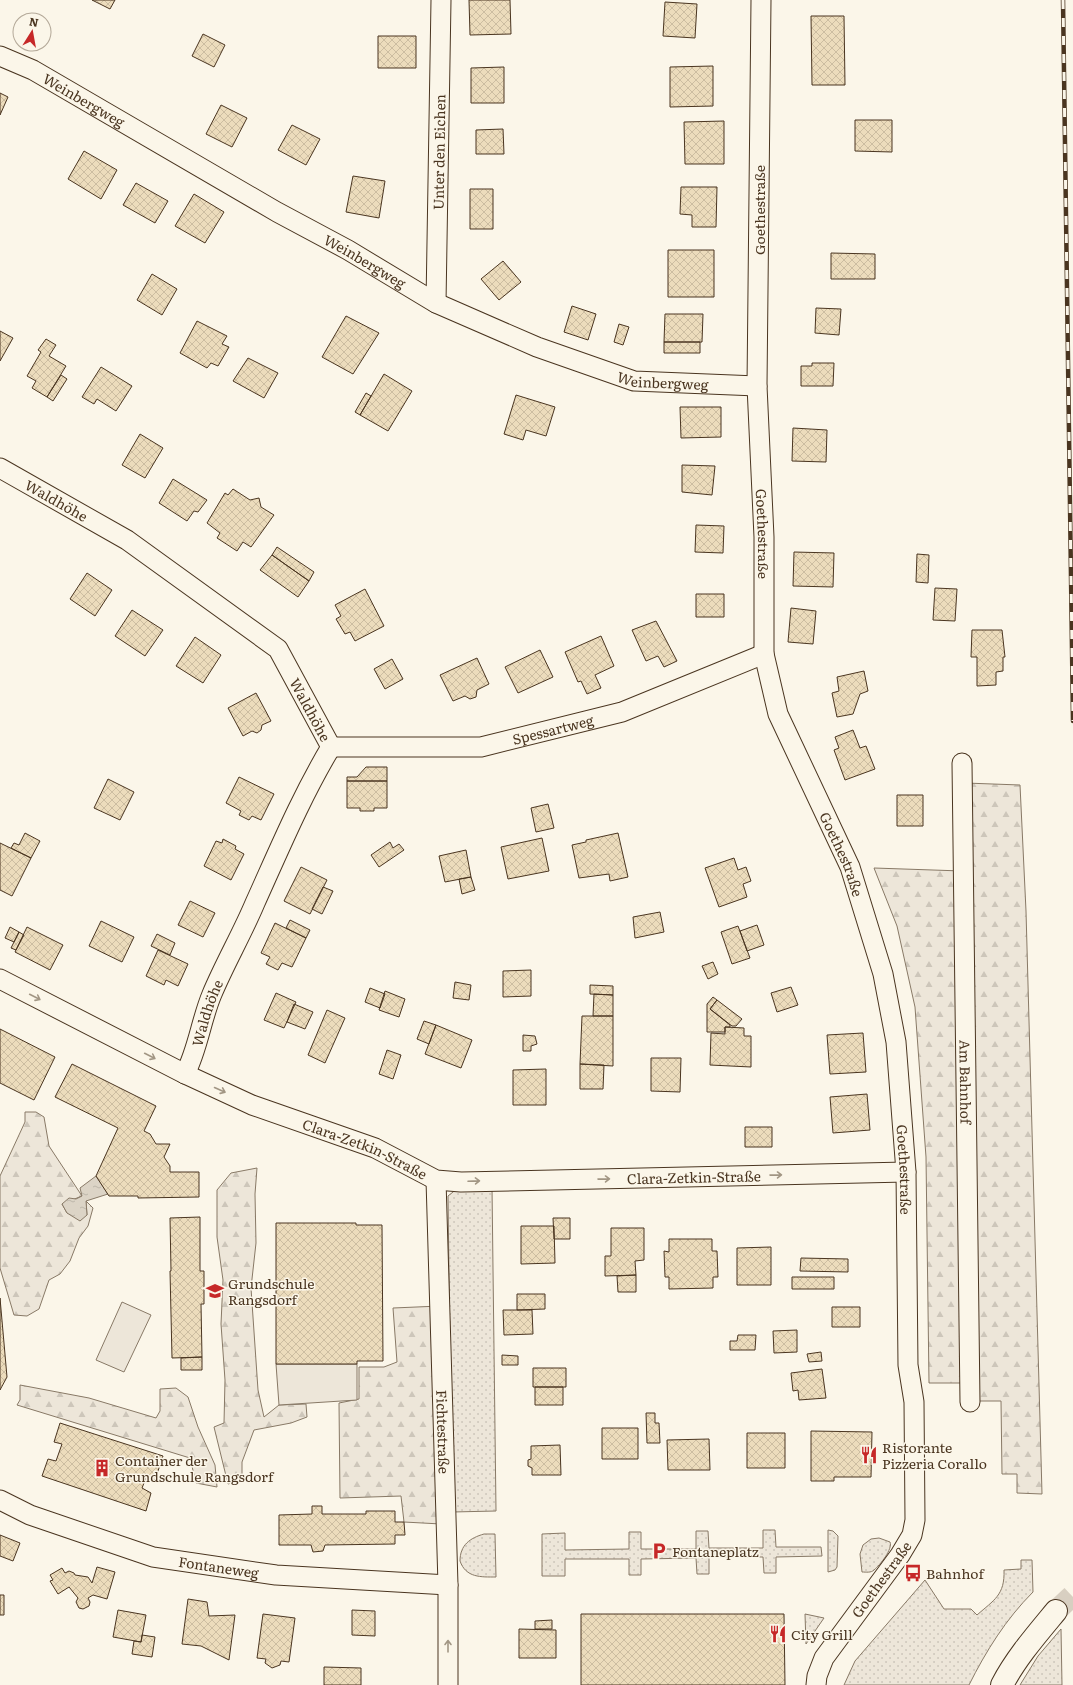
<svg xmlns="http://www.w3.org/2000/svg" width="1073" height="1685" viewBox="0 0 1073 1685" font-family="Literata,serif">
	<defs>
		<pattern id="grass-dots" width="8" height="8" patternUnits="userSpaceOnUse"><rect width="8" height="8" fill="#ede6d9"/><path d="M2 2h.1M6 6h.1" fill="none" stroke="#cdc6ba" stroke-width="1.8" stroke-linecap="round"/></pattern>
		<pattern id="forest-firs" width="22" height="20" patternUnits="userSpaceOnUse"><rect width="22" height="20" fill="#ede6d9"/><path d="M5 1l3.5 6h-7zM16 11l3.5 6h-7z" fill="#cdc6ba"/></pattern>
		<pattern id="water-ripples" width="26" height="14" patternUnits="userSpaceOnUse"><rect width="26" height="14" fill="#dcd4c6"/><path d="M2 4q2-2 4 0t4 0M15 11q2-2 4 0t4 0" fill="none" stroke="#beb7aa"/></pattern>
		<pattern id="building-cross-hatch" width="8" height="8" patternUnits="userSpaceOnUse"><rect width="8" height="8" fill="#ecdcbc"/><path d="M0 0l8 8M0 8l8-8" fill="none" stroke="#ccbda1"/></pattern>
	</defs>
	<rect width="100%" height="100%" fill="#fbf6e9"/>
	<!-- grass -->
	<path fill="url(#grass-dots)" stroke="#887966" d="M492 1187 496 1511 452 1512 448 1196 458 1188Z
		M763 1530H775L776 1547H821L822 1556 776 1557V1573H764L763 1557H709V1574H697L696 1558 641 1559V1575H629V1559H565V1576H542V1534L565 1533V1550L629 1549V1532H641V1549H696V1531H708L709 1548H763Z
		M828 1530 833 1531 838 1536 837 1567 835 1570 828 1572Z
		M484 1534H495L496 1577C481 1577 466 1578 460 1561 460 1545 470 1538 484 1534Z
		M879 1538 890 1542C893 1549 880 1565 874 1570 871 1573 866 1572 862 1572L860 1554 863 1545 871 1539Z
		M1021 1560H1032L1033 1592C1006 1619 986 1651 969 1685H844L855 1661 925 1580 944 1609H971L977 1615C994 1600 1005 1595 1004 1570L1021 1569Z
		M805 1614 824 1618 806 1644Z
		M1061 1629 1062 1685H1020L1038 1656Z"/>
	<!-- forest -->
	<path fill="url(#forest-firs)" stroke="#887966" d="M965 783 1020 785 1026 911 1042 1494 1017 1493V1474H1002L1001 1401H974L972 1383H929L926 1157 915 1007 897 926 874 868 962 871Z
		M25 1112H36L44 1117 49 1146 82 1196 62 1204 67 1213 87 1215 86 1201 93 1208 88 1226 79 1238 70 1261 60 1274 49 1280 39 1309 27 1316 14 1315 0 1268V1176L25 1122Z
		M257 1168 255 1194 256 1243 251 1288 258 1390 264 1417 279 1405 306 1404 307 1417 291 1423 254 1430 242 1462V1480L228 1484 214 1427 224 1423 225 1380 221 1324 223 1280 217 1237V1190L231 1173Z
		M440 1306 441 1524 404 1522 401 1496 340 1498 339 1403 359 1399V1367H384L397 1362 393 1308Z
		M20 1385 89 1398 156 1418 160 1411V1389L176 1388 188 1397 198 1427 215 1465 217 1487 196 1483 190 1458 17 1405 20 1400Z"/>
	<!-- garden -->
	<path fill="#ede6d9" stroke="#887966" d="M122 1302 151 1315 124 1372 96 1360Z
		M276 1364H357V1400L279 1405Z"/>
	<!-- water -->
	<path fill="url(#water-ripples)" stroke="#887966" d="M96 1176 108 1194 86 1201 87 1215 80 1221 67 1213 62 1204 69 1198 76 1199 82 1196 80 1188Z"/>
	<!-- building -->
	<path fill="url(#building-cross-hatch)" stroke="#4a3520" d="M92 0H115L110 9Z
		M469 0H510L511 34 470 35Z
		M665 2 697 4 695 38 663 36Z
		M811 16H844L845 85H812Z
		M203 34 225 45 214 67 192 56Z
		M378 36H416V68H378Z
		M713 66V106L670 107V67Z
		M504 67V103H471V68Z
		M0 93 8 97 0 115Z
		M221 105 247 118 232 147 206 134Z
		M855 120H892V152L855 151Z
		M724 121V164H685L684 122Z
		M292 125 320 139 306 165 278 150Z
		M503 129 504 154H476V130Z
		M84 151 117 170 101 199 68 179Z
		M353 176 385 181 379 218 346 212Z
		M136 183 168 201 155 223 123 205Z
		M681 187H717L716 227H692V215L680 214Z
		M470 189H493V229H470Z
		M194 194 224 212 205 243 175 226Z
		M668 250H714V297H668Z
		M831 253 875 254V279H831Z
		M503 261 521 282 499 300 481 279Z
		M152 274 177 289 162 315 137 300Z
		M572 306 596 314 588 340 564 332Z
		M816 308 841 309 839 335 815 333Z
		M665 314H703L702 342H664Z
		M346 316 379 333 353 374 322 357Z
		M197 321 227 336 222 344 229 347 218 366 211 363 207 368 180 353Z
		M619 324 629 327 623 345 614 342Z
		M0 331 13 338 0 361Z
		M46 339 56 345 49 356 66 366 47 397 32 388 36 381 27 376 41 352 38 350Z
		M664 342H700V353H664Z
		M248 358 278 373 264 398 233 381Z
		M812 363H834L833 386H801V366H812Z
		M101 367 132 386 116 411 97 399 94 404 82 397Z
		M384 374 412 391 388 431 360 415Z
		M61 375 67 379 53 401 47 397Z
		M366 393 371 396 360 415 355 412Z
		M516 395 555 407 546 436 526 430 523 440 504 434Z
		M680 407H721V437L681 438Z
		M793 428 827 430 826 462 792 461Z
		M140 434 163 448 145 478 122 465Z
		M682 465 715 466 712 495 682 492Z
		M173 479 207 500 198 512 194 511 187 521 159 503Z
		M233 489 250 500 259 498 261 507 274 515 251 547 243 542 237 551 217 538 220 533 207 523 225 493 228 495Z
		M696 525 724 526 723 553 695 552Z
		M277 547 314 572 309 581 272 555Z
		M794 552 834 553 833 587 793 586Z
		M917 554 929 555 928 583 916 582Z
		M272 555 309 581 298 597 260 570Z
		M87 573 112 590 95 616 70 599Z
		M935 588 957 589 955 621 933 620Z
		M365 589 384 626 355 641 350 632 345 634 336 619 341 616 335 605Z
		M696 594H724V617H696Z
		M791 608 816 611 813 644 788 642Z
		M132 610 163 630 145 656 115 636Z
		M656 621 677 661 664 667 658 656 646 661 632 630Z
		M972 630H1002L1005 657H1003V671L996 672V685L977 686V657H971Z
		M601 636 614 666 595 675 601 688 587 694 581 681 578 682 565 652Z
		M195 637 221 655 203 683 176 666Z
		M540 650 553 677 518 693 505 667Z
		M477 658 489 684 477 690 476 697 470 699 465 696 453 701 440 675Z
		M392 659 403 679 385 689 374 669Z
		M864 671 868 691 860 694 853 714 837 717 832 693 839 691 837 677Z
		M256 693 271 721 262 725 261 730 257 733 252 731 243 736 228 708Z
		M853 730 860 748 866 746 875 769 845 780 834 750 839 748 835 737Z
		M366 767H387V781H347V777H357Z
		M239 777 274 794 261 820 252 816 249 820 239 815 241 811 226 803Z
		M108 779 134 792 120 820 94 808Z
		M347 781H387V808H374V811H360V808H347Z
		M897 795H923V826H897Z
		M548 804 554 828 536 832 531 808Z
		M25 833 40 841 31 858 11 848 14 843 19 845Z
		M618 833 628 877 610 881 609 874 579 878 572 845 586 842V840Z
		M542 838 549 871 508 879 501 847Z
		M223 839 236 846 235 849 244 854 231 880 204 866 216 841 222 843Z
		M390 842 393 848 399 844 404 850 379 867 371 855Z
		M0 843 31 858 12 896 0 890Z
		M466 850 471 877 445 882 439 856Z
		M734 858 738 870 746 867 751 881 743 884 747 897 719 907 705 868Z
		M301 867 327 880 310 914 284 901Z
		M471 877 475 890 462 894 459 879Z
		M323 887 333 891 322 914 312 909Z
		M190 901 215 913 203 937 178 925Z
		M660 912 664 932 635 938 633 917Z
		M290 920 310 930 306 938 286 928Z
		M101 921 134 937 122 962 89 946Z
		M275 923 306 938 292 967 282 963 278 970 266 964 270 957 261 953Z
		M757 925 764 945 747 951 740 931Z
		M738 926 750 958 732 964 721 932Z
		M10 927 19 932 14 942 5 938Z
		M27 927 63 945 50 970 15 952Z
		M19 932 24 935 16 950 11 948Z
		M157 934 175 943 170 955 151 946Z
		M158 950 188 964 178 986 166 980 164 985 146 976Z
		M713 962 718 974 708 979 702 966Z
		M531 970V996L503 997V971Z
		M455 982 471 985 469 1000 453 998Z
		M590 985 613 986V995L590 994Z
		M791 987 798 1005 777 1012 771 993Z
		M370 988 385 994 380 1008 365 1002Z
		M385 991 405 999 399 1017 379 1010Z
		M276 993 296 1002 284 1028 264 1020Z
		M594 994 613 995V1016H593Z
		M713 997 717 1000 710 1009 730 1025V1027H725V1032H707V1004Z
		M717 1000 742 1019 736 1026H732L710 1009Z
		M294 1004 313 1012 305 1029 287 1022Z
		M327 1010 345 1018 325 1063 308 1055Z
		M582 1016H613V1066L580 1064Z
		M424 1021 436 1025 429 1044 417 1039Z
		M436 1025 472 1040 461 1068 425 1054Z
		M725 1027 744 1028V1036H751V1067L710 1065 711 1033 725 1034Z
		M0 1029 55 1057 34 1100 0 1083Z
		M863 1033 866 1072 830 1074 827 1035Z
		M523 1035 535 1036 537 1044 531 1046V1051H523Z
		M387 1050 401 1055 393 1079 379 1074Z
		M651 1058H681L680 1092 651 1091Z
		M72 1064 156 1106 144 1131 150 1134 156 1144H170L164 1157 170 1166V1172H199V1197L138 1198V1196H109L96 1176 118 1128 55 1097Z
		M580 1064 604 1065 603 1089H580Z
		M546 1069V1105H513V1070Z
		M867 1094 870 1130 833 1133 830 1097Z
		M745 1127H772V1147H745Z
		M200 1217V1271H204V1304H201L202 1357 172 1358 170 1271H171L170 1218Z
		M553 1218H570V1239H554Z
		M276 1223H356V1225H382L383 1361H357V1364H276Z
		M521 1226H554L555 1263 521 1264Z
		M611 1228H644V1260L635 1261 636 1275 605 1276V1256H611Z
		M669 1239H712V1251H717L718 1277H713V1288L669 1289V1277H665L664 1251 669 1252Z
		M771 1247V1285H737V1248Z
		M801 1258 848 1259V1272L800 1271Z
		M636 1275V1292H618L617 1276Z
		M792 1277H834V1289H792Z
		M517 1294H545V1309L517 1310Z
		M0 1298 7 1377 0 1390Z
		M832 1307H860V1327H832Z
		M503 1310H532L533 1334 504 1335Z
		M797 1330V1352L774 1353 773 1331Z
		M738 1335H756L755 1350H730V1341H737Z
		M821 1352 822 1361 809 1362 807 1354Z
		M502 1355 518 1356V1365H502Z
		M202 1357V1370H181V1358Z
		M533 1368H566V1387H533Z
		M822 1369 826 1398 799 1400 798 1390 793 1391 791 1373Z
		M535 1387H563V1405H535Z
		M646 1413H655V1423H659L660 1443H647Z
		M60 1423 163 1456 155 1480 146 1478 142 1488 151 1493 146 1511 42 1476 48 1459 56 1461 62 1444 54 1442Z
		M602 1428H638V1459H602Z
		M811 1431 872 1432 871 1477H834V1481H811Z
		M747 1433H785V1468H747Z
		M709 1439 710 1470H668L667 1440Z
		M560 1445 561 1475H532V1468L528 1466V1460L531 1459V1446Z
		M312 1506H322V1514H366V1511H395V1522H404L405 1535H395V1544L325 1545 323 1551 313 1552 311 1545H279V1515L312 1514Z
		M0 1535 20 1543 13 1561 0 1556Z
		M97 1567 115 1572 107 1599 93 1595 88 1598 90 1602 89 1606 83 1609 79 1608 76 1602 78 1598 69 1587 58 1594 50 1581 53 1580 50 1575 62 1568 65 1573 69 1571 74 1573 75 1575 88 1577 92 1583Z
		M0 1595H4V1615H0Z
		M188 1599 207 1602 209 1616 235 1615 229 1660 201 1646 182 1644Z
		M118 1610 146 1615 141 1642 113 1637Z
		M352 1610 375 1611V1636L352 1635Z
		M263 1614 295 1618 289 1662 281 1661 280 1665 272 1668 265 1663 266 1659 257 1658Z
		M581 1614H784L785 1685H581Z
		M552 1620V1629H535V1621Z
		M519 1629 556 1630V1658H519Z
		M142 1635 155 1637 152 1657 132 1654 134 1641 141 1642Z
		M324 1667 361 1668V1685H324Z"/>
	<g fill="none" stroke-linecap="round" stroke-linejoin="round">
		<!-- tertiary-tunnel -->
		<path stroke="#d8cfc1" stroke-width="22" stroke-dasharray="22 11" stroke-linecap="butt" d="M1056 1611 1073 1595"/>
		<!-- minor casing -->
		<g stroke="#4a3520" stroke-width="21">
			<g id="minor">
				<path id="s1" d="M761 0 757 386 764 537V654L778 714 850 867 883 974 896 1042 906 1172 908 1365 914 1402 915 1520 912 1535 900 1555 824 1658 817 1676 816 1685"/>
				<path id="s2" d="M0 56 33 70 277 212 348 250 436 303 537 347 634 381 757 386"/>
				<path id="s3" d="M436 303 441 0"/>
				<path id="s4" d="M0 468 127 540 278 649 331 747"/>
				<path id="s5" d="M331 747H481L622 712 764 654"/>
				<path id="s6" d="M962 763 970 1402"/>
				<path id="s7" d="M0 979 185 1074 252 1105 375 1148 436 1180 461 1182 906 1172"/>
				<path id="s8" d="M185 1074C198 1049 201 1020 212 994 225 963 242 934 255 903 279 850 301 797 331 747"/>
				<path id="s9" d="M436 1180 448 1585V1685"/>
				<path id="s10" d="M0 1500 30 1515 153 1557 276 1575 448 1585"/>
			</g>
		</g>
		<!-- tertiary casing -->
		<g stroke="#4a3520" stroke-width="24">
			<path id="tertiary" d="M1002 1685C1016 1658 1037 1634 1056 1611"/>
		</g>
		<!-- minor -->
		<use href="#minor" stroke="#fbf6e9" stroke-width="19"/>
		<!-- tertiary -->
		<use href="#tertiary" stroke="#fbf6e9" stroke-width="22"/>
		<!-- rail casing -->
		<g stroke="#4a3520" stroke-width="4.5">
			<path id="rail" d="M1063 0 1073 721"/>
		</g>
		<!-- rail -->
		<use href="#rail" stroke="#fbf6e9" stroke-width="3" stroke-dasharray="9" stroke-linecap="butt"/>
	</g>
	<!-- one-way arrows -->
	<defs><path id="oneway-shaft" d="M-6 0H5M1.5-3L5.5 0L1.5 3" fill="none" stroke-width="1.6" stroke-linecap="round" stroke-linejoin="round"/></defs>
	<g stroke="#a29684">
		<use href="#oneway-shaft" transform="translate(35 997) rotate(27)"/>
		<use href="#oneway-shaft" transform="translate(150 1056) rotate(27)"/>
		<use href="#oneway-shaft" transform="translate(220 1090) rotate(24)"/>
		<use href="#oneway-shaft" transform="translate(776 1175) rotate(-1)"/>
		<use href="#oneway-shaft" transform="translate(604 1179) rotate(-1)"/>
		<use href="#oneway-shaft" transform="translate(474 1181) rotate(-2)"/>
		<use href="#oneway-shaft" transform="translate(448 1646) rotate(-90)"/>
	</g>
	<!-- icons -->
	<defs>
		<g id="school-bare" transform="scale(1.38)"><path d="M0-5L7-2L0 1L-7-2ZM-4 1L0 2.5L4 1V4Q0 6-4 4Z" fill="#c62828" stroke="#fbf6e9" stroke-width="2.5" paint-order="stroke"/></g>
		<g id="restaurant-bare" transform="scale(1.38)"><path d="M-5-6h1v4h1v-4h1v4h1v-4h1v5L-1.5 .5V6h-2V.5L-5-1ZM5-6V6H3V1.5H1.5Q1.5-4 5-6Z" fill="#c62828" stroke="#fbf6e9" stroke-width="2.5" paint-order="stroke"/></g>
		<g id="building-bare" transform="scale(1.38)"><path d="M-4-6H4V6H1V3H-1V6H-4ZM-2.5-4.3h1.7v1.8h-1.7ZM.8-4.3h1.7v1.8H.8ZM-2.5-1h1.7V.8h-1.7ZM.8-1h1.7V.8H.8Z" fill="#c62828" stroke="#fbf6e9" stroke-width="2.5" paint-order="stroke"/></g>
		<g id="parking-bare" transform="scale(1.38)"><path d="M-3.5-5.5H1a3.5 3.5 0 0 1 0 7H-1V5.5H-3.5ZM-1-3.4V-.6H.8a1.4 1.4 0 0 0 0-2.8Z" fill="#c62828" stroke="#fbf6e9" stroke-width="2.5" paint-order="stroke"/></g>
		<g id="bus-bare" transform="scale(1.38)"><path d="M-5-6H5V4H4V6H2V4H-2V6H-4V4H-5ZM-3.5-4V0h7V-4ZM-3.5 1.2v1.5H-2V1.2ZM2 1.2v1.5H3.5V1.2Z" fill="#c62828" stroke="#fbf6e9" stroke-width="2.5" paint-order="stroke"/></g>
	</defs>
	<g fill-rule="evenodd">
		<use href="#school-bare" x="215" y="1291"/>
		<use href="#restaurant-bare" x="869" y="1455"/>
		<use href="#building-bare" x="102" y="1468"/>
		<use href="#parking-bare" x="659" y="1551"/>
		<use href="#bus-bare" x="913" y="1573"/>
		<use href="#restaurant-bare" x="778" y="1634"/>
	</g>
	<g text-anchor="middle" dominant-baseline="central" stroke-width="3" stroke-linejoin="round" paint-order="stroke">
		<!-- street labels -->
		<g font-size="14" fill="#4a3520" stroke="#fbf6e9">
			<text stroke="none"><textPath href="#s2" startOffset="95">Weinbergweg</textPath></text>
			<text stroke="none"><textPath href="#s3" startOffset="151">Unter den Eichen</textPath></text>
			<text transform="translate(759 210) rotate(-90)">Goethestraße</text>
			<text stroke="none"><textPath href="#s2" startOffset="419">Weinbergweg</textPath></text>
			<text stroke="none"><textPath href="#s2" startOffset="743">Weinbergweg</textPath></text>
			<text stroke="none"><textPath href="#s4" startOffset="65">Waldhöhe</textPath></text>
			<text stroke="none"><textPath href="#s1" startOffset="534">Goethestraße</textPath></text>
			<text stroke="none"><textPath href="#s4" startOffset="401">Waldhöhe</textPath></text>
			<text stroke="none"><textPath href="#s5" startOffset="224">Spessartweg</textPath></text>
			<text stroke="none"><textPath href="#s1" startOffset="870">Goethestraße</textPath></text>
			<text stroke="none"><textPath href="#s8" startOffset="65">Waldhöhe</textPath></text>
			<text stroke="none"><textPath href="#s6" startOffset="319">Am Bahnhof</textPath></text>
			<text stroke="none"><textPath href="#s7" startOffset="403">Clara-Zetkin-Straße</textPath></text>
			<text stroke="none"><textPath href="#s1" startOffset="1194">Goethestraße</textPath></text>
			<text stroke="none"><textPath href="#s7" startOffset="739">Clara-Zetkin-Straße</textPath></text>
			<text stroke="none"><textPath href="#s9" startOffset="252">Fichtestraße</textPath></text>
			<text stroke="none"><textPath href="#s10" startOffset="230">Fontaneweg</textPath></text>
			<text transform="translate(881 1579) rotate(-54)">Goethestraße</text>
		</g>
		<!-- poi labels -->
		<g font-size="14" fill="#4a3520" stroke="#fbf6e9" text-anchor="start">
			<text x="228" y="1283">Grundschule<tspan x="228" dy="16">Rangsdorf</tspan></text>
			<text x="882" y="1447">Ristorante<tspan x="882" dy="16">Pizzeria Corallo</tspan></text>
			<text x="115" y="1460">Container der<tspan x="115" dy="16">Grundschule Rangsdorf</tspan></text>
			<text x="672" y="1551">Fontaneplatz</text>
			<text x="926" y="1573">Bahnhof</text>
			<text x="791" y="1634">City Grill</text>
		</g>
	</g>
	<!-- north arrow -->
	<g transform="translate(32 32) rotate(11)"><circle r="19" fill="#fbf6e9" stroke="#b4a999"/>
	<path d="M0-3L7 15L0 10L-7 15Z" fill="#c62828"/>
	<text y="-6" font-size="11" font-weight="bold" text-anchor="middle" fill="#4a3520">N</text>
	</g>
</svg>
